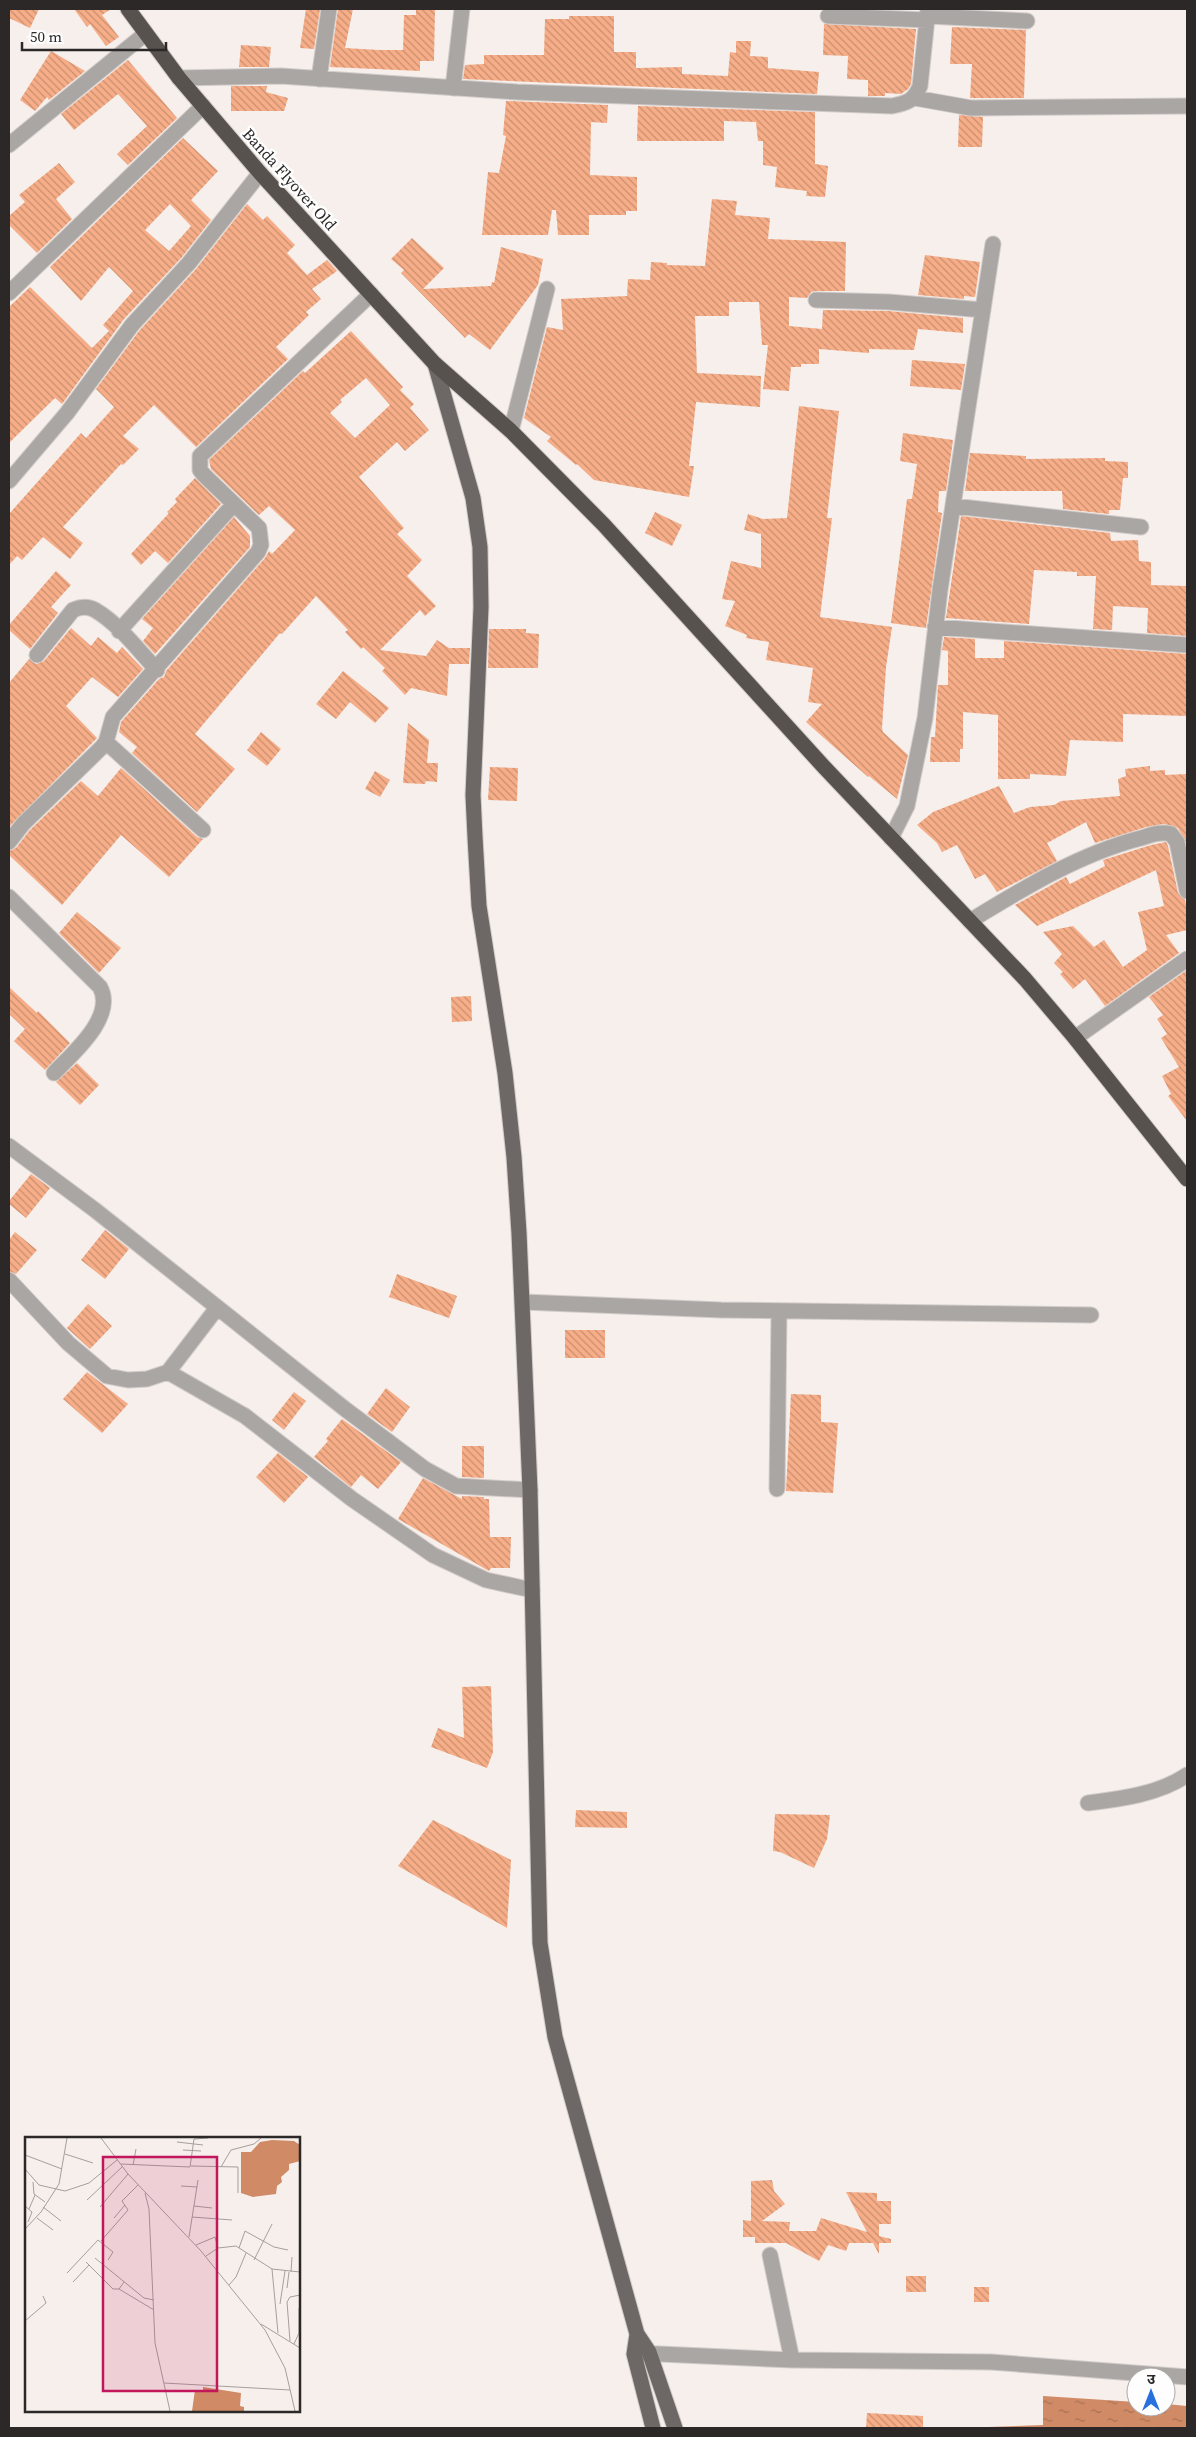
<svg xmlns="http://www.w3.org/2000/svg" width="1196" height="2437" viewBox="0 0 1196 2437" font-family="'Source Serif 4','Noto Sans Devanagari',serif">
	<defs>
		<pattern id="water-ripples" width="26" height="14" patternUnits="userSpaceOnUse" patternTransform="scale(1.25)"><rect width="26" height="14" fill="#d08a65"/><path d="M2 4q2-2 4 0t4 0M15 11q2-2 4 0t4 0" fill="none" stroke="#a97153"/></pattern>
		<pattern id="building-back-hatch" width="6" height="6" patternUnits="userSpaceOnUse" patternTransform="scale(1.25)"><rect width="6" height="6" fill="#f7ae88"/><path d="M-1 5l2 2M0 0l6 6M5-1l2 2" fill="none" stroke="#c88e6f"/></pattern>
	</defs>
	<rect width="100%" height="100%" fill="#f6efec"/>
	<!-- water -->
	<path fill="url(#water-ripples)" d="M1043 2396 1136 2402V2407H1166V2404L1187 2406V2428H958L1043 2425Z"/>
	<!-- building -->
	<path fill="url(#building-back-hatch)" fill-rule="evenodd" d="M9 9H39L30 28 9 18Z
		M74 9H111L102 15 119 37 106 46 90 24 87 27Z
		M306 9H320L314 49 300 48Z
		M338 9H353L345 48 379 50H403L404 15H416V9H435L434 61H420V71L330 67Z
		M569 16H614V52H636V68L682 67V74L728 76 730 52 736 53V41H751L750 56 768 57V68L819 72 817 94 463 79 465 65 484 64V55H544L545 19H569Z
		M824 24 916 29 911 84 908 89 901 94 885 93V96H868V80L847 79 848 56 823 55Z
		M952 27 1026 30 1024 98H970L972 64H950Z
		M241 45 271 47 269 67H239Z
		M51 51 85 71 49 100 47 97 35 111 20 100Z
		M128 60 177 118 128 165 117 154 147 126 118 94 74 130 61 114Z
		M231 86H267L266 92 288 98 284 111H231Z
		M506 101 608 105 607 123 591 122 590 175 637 177V211H626V215H589V235H558L556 210H552L548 235H482L488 172 499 173 506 136 503 135Z
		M638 106 815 112V164L828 166 825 197 806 196 807 191 775 187 777 167 763 165V141H758L756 122 724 121V141H637Z
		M959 115 983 117 982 147H958Z
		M183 138 218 171 191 200 211 220 182 257 124 319 62 404 55 398 9 443V307L30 287 92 348 109 331 103 325 133 291 109 267 81 301 50 267ZM170 204 191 226 169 251 145 230Z
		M59 163 75 182 56 199 72 219 37 253 9 225V216L25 202 19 195Z
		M712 199 737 201 735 215 770 218 768 239 846 242 845 291H816L811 292 807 298 789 297V326L822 329 823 310 888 311 963 318V333L918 329 914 350 869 349V353L819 349V364H801V367H791L789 391 763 389 768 345H762L759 302H729V316H695L697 373 761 376 760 407 696 402 689 466H694L689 497 594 480 577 464 576 465 547 441 551 437 524 418 547 327 563 330 561 299 627 296 628 279 650 280 651 262 667 263V265L705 266Z
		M247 204 263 220 267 216 295 245 287 253 307 275 327 260 337 271 312 289 321 299 306 312 309 315 276 347 288 359 196 447 154 405 123 436 139 449 123 465 121 464 63 527 83 543 70 559 43 537 22 560 17 556 9 565V514L81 433 86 438 114 407 96 389 139 331 196 269Z
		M412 238 444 268 423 289 491 286 492 282 494 283 501 247 543 259 538 285 490 350 469 334 465 338 401 273 404 270 391 259Z
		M925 255 980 262 975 297 964 296V299L918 295Z
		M351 331 403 387 400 390 414 404 410 408 429 430 405 451 397 442 359 477 404 528 397 534 422 560 407 576 436 606 425 616 420 610 380 650 426 656 437 640 449 648H470L469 664H449L447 696 411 688 405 695 382 671 385 668 363 647 361 649 345 632 348 630 316 596 282 634 280 633 195 734 235 769 197 812 132 753 137 747 119 732 121 722 159 679 164 677 166 671 265 558 269 551 272 554 295 530 269 506 259 515 211 469 209 460 303 371 305 373ZM366 378 390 405 355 438 330 413 342 402 340 400Z
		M912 360 965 364 961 390 910 386Z
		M799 406 839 411 827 518H832L820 617 892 627 886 667 882 728 883 732 908 755 897 799 869 776 868 777 806 722 822 704 808 702 813 668 766 660 769 642 746 638 747 635 725 626 735 601 722 599 731 561 761 568V534L744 530 748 514 763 519 787 518Z
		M903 433 953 440 946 491H939L938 512 942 513 926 628 891 623 907 499H912L917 464 900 461Z
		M970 453 1026 456V459L1105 458V461L1128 462V478H1123L1120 510H1109V514L1063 509 1062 491H965Z
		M195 478 221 504 168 563 155 551 141 565 131 554 169 513 167 512 177 502 175 499Z
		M655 512 682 525 672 546 645 533Z
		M961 516 1110 533 1111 541 1138 540 1139 561 1151 562V585L1187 586V636L1147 633 1148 608 1113 606 1112 630 1093 629 1096 576H1077V572L1034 570 1029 624 946 618Z
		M234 517 250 536V547L155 654 143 641 153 628 142 619Z
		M56 571 71 585 51 607 58 613 30 649 9 630V625Z
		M71 628 91 646 98 637 117 653 122 647 143 669 118 697 92 677 66 706 97 738 9 827V683L29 659 36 664 44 661Z
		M489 629H526V633L539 634 538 668H488Z
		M944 637 975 639V658H1004V641L1187 654V716L1123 714V742L1070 740 1066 776 1030 774V779H998V715L963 712V749H960V762H930L931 737H935L938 685H948V651L942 650Z
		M343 671 389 708 375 723 350 702 336 719 316 704Z
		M408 723 429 740 427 763H438L437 782 426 781 425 784 403 783Z
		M261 732 281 749 267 766 247 750Z
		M1150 766V771L1165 770V775L1187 774V845L1178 828 1164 824 1146 827 1095 843 1086 822 1047 843 1057 861 997 892 985 874 975 879 957 845 942 852 937 843 917 825 933 812 999 786 1014 813 1030 807 1054 805 1061 801 1120 796 1118 779 1126 776 1125 769Z
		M490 767 518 768 517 801 488 800Z
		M121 768 197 837 203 839 169 877 121 835 62 905 9 855V851L16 848 30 830 81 781 98 796Z
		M375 771 390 780 380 797 365 789Z
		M1166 842 1168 846 1178 893 1185 900 1187 910V930L1166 935 1179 953 1105 1006 1085 979 1073 989 1060 974 1063 972 1054 963 1062 954 1043 932 1073 926 1094 947 1104 940 1123 967 1147 950 1138 912 1164 906 1156 870 1037 926 1015 905 1066 877 1070 884 1105 866 1103 860 1151 845Z
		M77 912 121 948 99 973 59 933Z
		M1187 970V1121L1168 1096 1171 1094 1162 1076 1179 1067 1161 1038 1167 1034 1157 1019 1163 1015 1149 997Z
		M9 987 37 1013 38 1011 70 1043 45 1070 14 1041 25 1029 9 1014Z
		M471 996 472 1021 452 1022 451 997Z
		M77 1063 99 1085 80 1105 56 1082Z
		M31 1174 50 1188 26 1218 9 1204V1201Z
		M105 1230 129 1249 105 1279 81 1260Z
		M15 1232 37 1250 16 1274 9 1271V1240Z
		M397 1274 457 1296 449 1318 389 1297Z
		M88 1304 112 1326 90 1349 67 1328Z
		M565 1330H605V1358H565Z
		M87 1372 128 1404 102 1433 63 1399Z
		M386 1388 410 1407 392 1432 367 1414Z
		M294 1392 306 1401 284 1430 272 1420Z
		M791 1394 821 1395V1422L838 1423 833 1493 786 1491Z
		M342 1419 401 1462 378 1489 361 1475 351 1487 314 1457 328 1441 326 1439Z
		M462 1446H484V1478L462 1477Z
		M278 1453 308 1477 284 1503 256 1477Z
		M423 1478 462 1499V1496L484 1497V1499H489L490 1537H511L510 1568H491L489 1571 398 1519Z
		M491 1686 493 1752 487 1768 431 1747 438 1728 464 1738 462 1687Z
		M576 1810 627 1812V1828L575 1827Z
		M775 1814 830 1815 827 1839 814 1868 780 1852 773 1851Z
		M433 1820 511 1860 507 1928 398 1866Z
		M772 2180 774 2191 785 2204 762 2221 790 2222 789 2231H816L821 2218 867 2232 846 2192 877 2193V2201H891V2224H879V2236L891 2239V2243H879V2254L873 2243H849L846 2251 828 2245 819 2261 786 2243H755V2237H743V2220L751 2221V2181Z
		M906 2276H926V2292H906Z
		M974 2287H989V2302H974Z
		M867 2413 923 2416V2428H866Z"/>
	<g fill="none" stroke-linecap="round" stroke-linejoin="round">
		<!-- minor casing -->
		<g stroke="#d1cbc9" stroke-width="17">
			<path id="minor" d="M828 16 927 20
				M928 16 1027 21
				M179 78 281 76 517 92 892 106C907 103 914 101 920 86L928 9
				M319 79 329 9
				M453 88 462 9
				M915 98 971 108 1187 106
				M9 145 145 34
				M9 293 203 106
				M816 300 889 302 983 310
				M511 431 547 289
				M9 481 67 413 132 325 189 263 260 173
				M953 506 1141 527
				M935 627 1187 645
				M119 631 234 504
				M37 655 73 610C80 607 88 606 95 610 119 624 138 650 157 670
				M106 742 203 830
				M891 838 907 806 925 718 940 590 993 244
				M9 842 23 824 102 747 106 742 113 717 258 552 261 545 259 528 204 475 200 470V456L371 294
				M9 897 100 987C116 1017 73 1053 54 1073
				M970 921C1024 888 1079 854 1141 838 1151 835 1161 831 1171 834L1177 842 1187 891
				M1075 1038 1187 959
				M9 1146 95 1210 345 1409 425 1469 456 1486 530 1490
				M9 1280 68 1343 107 1376 128 1380 147 1379 168 1372 217 1308
				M523 1302 721 1310 1091 1315
				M168 1372 245 1416 352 1499 433 1555 486 1580 532 1590
				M777 1489 779 1311
				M1088 1803C1121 1799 1159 1794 1187 1775
				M770 2255 792 2360
				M638 2353 792 2360 991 2362 1187 2377"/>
		</g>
		<!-- major casing -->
		<g stroke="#d1cbc9" stroke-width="17">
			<path id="major" d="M435 364 473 498 480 547 481 607 473 795 475 837 479 906 505 1073 514 1157 519 1233 530 1490 540 1943 555 2037 637 2334 649 2352 675 2428
				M637 2334 634 2354 653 2428"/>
		</g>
		<!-- highway casing -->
		<g stroke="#d1cbc9" stroke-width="17">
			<path id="highway" d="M128 9 179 78 260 173 435 364 511 431 604 525 824 767 1025 979 1075 1038 1187 1179"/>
		</g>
		<!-- minor -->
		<use href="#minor" stroke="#a9a6a4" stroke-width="15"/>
		<!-- major -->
		<use href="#major" stroke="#6d6865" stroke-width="15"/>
		<!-- highway -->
		<use href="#highway" stroke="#58524f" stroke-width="15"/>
	</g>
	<g text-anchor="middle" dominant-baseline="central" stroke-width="5" stroke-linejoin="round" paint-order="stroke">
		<!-- street labels -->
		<g font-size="16" fill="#2b2827" stroke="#fefefe">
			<text transform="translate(290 179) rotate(48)">Banda Flyover Old</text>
		</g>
	</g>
	<!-- overview -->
	<g transform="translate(25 2137)">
		<rect width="275" height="275" fill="#f6efec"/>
		<path d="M247 3 269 4 275 8V24L264 27V33L256 40 257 45 252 49 251 57 228 60 216 56V15H226L235 5ZM178 250 216 256 215 269 219 270V274H167L170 253H178Z" fill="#d08a65"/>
		<path fill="none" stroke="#a59f9d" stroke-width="1" d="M76 1 103 37 176 114 240 193 260 231 270 274M152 5 178 8M158 13 176 14M40 17 68 26M0 18 37 32M96 27 165 30 169 2 183 1M108 28 111 12M166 29 213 30V56M196 30 206 13 229 7 236 1M0 32 14 48 40 54 64 46 92 23M8 45 9 57 20 65M156 49 172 50M120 56 124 72 130 206 145 274M62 63 97 30M0 69 7 75 3 85M169 69 187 71M18 70 36 84M75 70 103 37M4 72 10 58M167 80 207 83M12 81 28 93M89 81 100 68M0 92 16 75 34 47 42 1M164 100 173 43M76 104 103 73 97 64 113 48M171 108 190 100 193 111M214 111 220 94 249 110 263 113M181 119 193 111 211 109 247 132 275 135M70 121 119 161 129 163M229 123 247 87M61 125 88 152H94L99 145M247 132 253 196M266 135 267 120M42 136 73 103 88 115 83 123M48 145 64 128M204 148 211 140 221 116M262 151 264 135M94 152 129 173M255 167 260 134M0 184 21 166 18 159M236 187 275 211M265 204 262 165 265 160 275 158M269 207 274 196V171M139 246 265 253"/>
		<path fill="#c2185b" fill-opacity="0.15" stroke="#c2185b" stroke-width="2.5" d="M78 20H192V254H78Z"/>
		<rect width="275" height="275" fill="none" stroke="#2b2827" stroke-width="2.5"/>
	</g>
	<!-- border -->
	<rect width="1196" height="2437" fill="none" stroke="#2b2827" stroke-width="20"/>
	<!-- north arrow -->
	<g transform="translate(1151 2392)"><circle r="24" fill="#fefefe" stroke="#aaa8a8"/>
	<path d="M0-4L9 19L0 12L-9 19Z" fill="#2671dd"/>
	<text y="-8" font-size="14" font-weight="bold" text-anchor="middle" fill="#2b2827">उ</text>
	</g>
	<!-- scale -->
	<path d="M22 42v8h144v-8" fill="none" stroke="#2b2827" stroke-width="2.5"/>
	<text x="30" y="42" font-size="15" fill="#2b2827" stroke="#fefefe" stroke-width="4" paint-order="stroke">50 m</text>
</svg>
